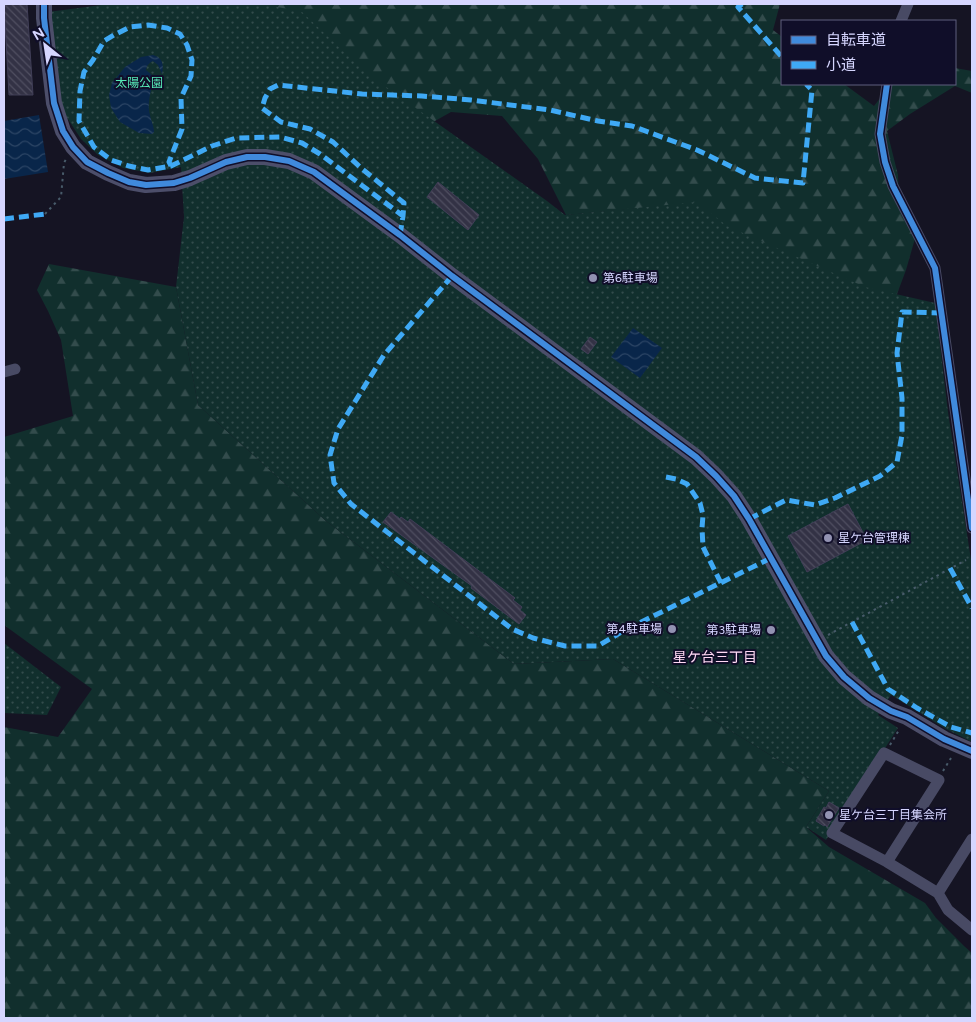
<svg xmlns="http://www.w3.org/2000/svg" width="976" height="1022" viewBox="0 0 976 1022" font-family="Figtree,'Noto Sans JP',sans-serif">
	<defs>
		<pattern id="forest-firs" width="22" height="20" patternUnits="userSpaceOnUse" patternTransform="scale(1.25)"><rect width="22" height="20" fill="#112f2d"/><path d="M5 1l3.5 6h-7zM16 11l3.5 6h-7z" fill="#334c4c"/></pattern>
		<pattern id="park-dots" width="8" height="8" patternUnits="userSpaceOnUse" patternTransform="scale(1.25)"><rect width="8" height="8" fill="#112f2d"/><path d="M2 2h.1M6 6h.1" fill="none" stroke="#334c4c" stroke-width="1.8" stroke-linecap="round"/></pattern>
		<pattern id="water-waves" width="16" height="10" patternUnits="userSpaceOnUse" patternTransform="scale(1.25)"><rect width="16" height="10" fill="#09264a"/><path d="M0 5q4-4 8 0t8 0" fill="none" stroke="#2c4565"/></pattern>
		<pattern id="building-back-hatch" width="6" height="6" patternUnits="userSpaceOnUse" patternTransform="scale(1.25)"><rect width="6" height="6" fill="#333245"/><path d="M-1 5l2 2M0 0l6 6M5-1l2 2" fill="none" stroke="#504f61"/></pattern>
	</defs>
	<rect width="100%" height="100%" fill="#151423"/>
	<!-- forest -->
	<path fill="url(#forest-firs)" d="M181 4H780L773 30 782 37V84H844L874 106 891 84H955V68L972 71V93L955 86 910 114 887 131 898 175 899 203 916 235 906 270 894 302 888 440 697 203 566 215 538 159 502 116 451 112 410 135Z
		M49 264 176 287 198 405 326 521 514 664 613 659 829 791 806 827 829 847 925 903 936 918 964 946 972 953V1018H4V727L58 737 92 689 4 625V437L73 416 61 340 48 311 37 290Z"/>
	<!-- park -->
	<path fill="url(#park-dots)" d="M109 4H263L302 12 365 72 547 201 565 215 697 202 727 226 865 287 935 303 948 412 972 566V742L946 729 891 695 878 715 898 728 826 840 806 827 829 791 613 659 514 664 326 521 198 405 176 287 184 217 181 167 150 173 123 168 98 155 81 139 60 107 48 12Z
		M4 643 61 687 47 715 4 713Z"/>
	<!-- water -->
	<path fill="url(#water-waves)" d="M153 55C163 58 164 65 162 74L158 65 153 61C149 63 147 65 146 70L160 82 157 86 152 85C150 95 147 106 150 115 151 121 154 126 154 132L152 134 139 133 120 122 111 108 109 95 112 83 125 67 141 57Z
		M39 115 48 172 4 179V121Z
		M633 328 662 348 640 378 611 357Z"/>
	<!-- building -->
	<path fill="url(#building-back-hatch)" stroke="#403e57" d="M4 4H27L33 95H9Z
		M438 182 479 215 468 230 427 197Z
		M590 337 597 342 588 354 581 349Z
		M848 504 867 540 807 572 788 536Z
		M391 512 400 519 401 517 408 522 410 519 515 598 513 600 522 607 520 610 526 615 519 624 471 588 472 586 383 522Z
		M829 802 839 808 827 827 825 825 824 826 816 821 824 807 826 808Z"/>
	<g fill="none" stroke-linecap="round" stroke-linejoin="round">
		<!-- path -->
		<path stroke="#485b6a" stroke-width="2" stroke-dasharray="2.5 4" stroke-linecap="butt" d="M45 214 61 197 64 163 66 159
			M828 635 966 560
			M890 745 899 730
			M943 771 951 758"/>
		<!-- street -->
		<path stroke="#484a64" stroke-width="11" d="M901 21 908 4
			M887 84 880 134 885 162 893 186 935 268 972 528
			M4 372 15 369
			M884 753 939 780 887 862 832 833Z
			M887 862 938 893 948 910 972 930
			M938 893 972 839"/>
		<!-- secondary -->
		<path stroke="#4c4e6a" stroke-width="16" d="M44 4V18L54 103 63 131 73 147 87 162 108 173 129 182 146 185 174 183 190 178 226 162 247 157H265L289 161 314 172 400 235 452 276 696 457 716 476 734 496 749 519 826 656 844 677 869 698 891 711 907 717 944 739 972 751"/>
		<!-- quiet -->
		<path stroke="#3fa9f5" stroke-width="5" stroke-dasharray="10 5" stroke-linecap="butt" d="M742 4 738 7 782 57
			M171 166 169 162 182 129 181 98 191 76 192 60 187 45 180 34 167 28 148 25 130 27 114 35 104 41 93 60 84 72 80 91 79 121 94 147 111 160 129 166 148 170 171 166 212 146 236 138 280 137 302 143 320 154 403 216
			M4 219 45 214
			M400 235 403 216 404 203 361 168 333 142 310 129 281 122 262 108 265 98 270 89 278 85 362 94 422 96 471 100 550 110 598 121 632 126 697 150 755 178 803 183 812 90 806 84
			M452 276 384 355 338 429 330 455 334 483 351 504 512 629 533 638 565 646H598L623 631 771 558
			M666 477 676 479 687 484 700 503 703 515 702 528 703 547 721 583
			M749 519 786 500 815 505 835 498 880 476 897 462 902 435V398L897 353 902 312 942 313
			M950 568 972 608
			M852 622 888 689 917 708 951 727 972 733"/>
		<!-- cycleway casing -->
		<g stroke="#100e29" stroke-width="9">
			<path id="cycleway" d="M44 4V18L54 103 63 131 73 147 87 162 108 173 129 182 146 185 174 183 190 178 226 162 247 157H265L289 161 314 172 400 235 452 276 696 457 716 476 734 496 749 519 826 656 844 677 869 698 891 711 907 717 944 739 972 751
				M887 84 880 134 885 162 893 186 935 268 972 528"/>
		</g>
		<!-- cycleway -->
		<use href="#cycleway" stroke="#408adc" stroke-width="6"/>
	</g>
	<!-- markers -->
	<g fill="#9292b2" stroke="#100e29" stroke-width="2">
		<circle cx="593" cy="278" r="5"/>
		<circle cx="828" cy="538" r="5"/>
		<circle cx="672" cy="629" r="5"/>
		<circle cx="771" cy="630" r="5"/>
		<circle cx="829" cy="815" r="5"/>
	</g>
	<g text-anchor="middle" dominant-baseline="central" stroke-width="4" stroke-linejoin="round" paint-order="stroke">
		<!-- park labels -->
		<g font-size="12" fill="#57eab7" stroke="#100e29">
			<text x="139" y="83">太陽公園</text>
		</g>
		<!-- poi labels -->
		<g font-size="12" fill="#d6d6ff" stroke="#100e29" text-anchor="start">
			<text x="603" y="278">第6駐車場</text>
			<text x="838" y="538">星ケ台管理棟</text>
			<text x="662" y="629" text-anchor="end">第4駐車場</text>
			<text x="761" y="630" text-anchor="end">第3駐車場</text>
			<text x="839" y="815">星ケ台三丁目集会所</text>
		</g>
		<!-- neighbourhood labels -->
		<g font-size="14" fill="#ffd8f4" stroke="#100e29">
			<text x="715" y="657">星ケ台三丁目</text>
		</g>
	</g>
	<!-- border -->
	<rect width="976" height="1022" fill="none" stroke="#d6d6ff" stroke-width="10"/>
	<!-- legend -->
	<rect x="781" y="20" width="175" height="65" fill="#100e29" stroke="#5f5e7f"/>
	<rect x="791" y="36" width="25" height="8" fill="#408adc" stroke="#5f5e7f"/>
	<text x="826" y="45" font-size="15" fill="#d6d6ff">自転車道</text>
	<rect x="791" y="61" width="25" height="8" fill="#3fa9f5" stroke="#5f5e7f"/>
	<text x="826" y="70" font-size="15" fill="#d6d6ff">小道</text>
	<!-- north arrow -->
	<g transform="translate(45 45) rotate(330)" stroke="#100e29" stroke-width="4" paint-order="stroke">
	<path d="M0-4L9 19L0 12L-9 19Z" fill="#d6d6ff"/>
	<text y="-8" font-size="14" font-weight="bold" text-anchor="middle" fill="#d6d6ff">N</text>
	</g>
</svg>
